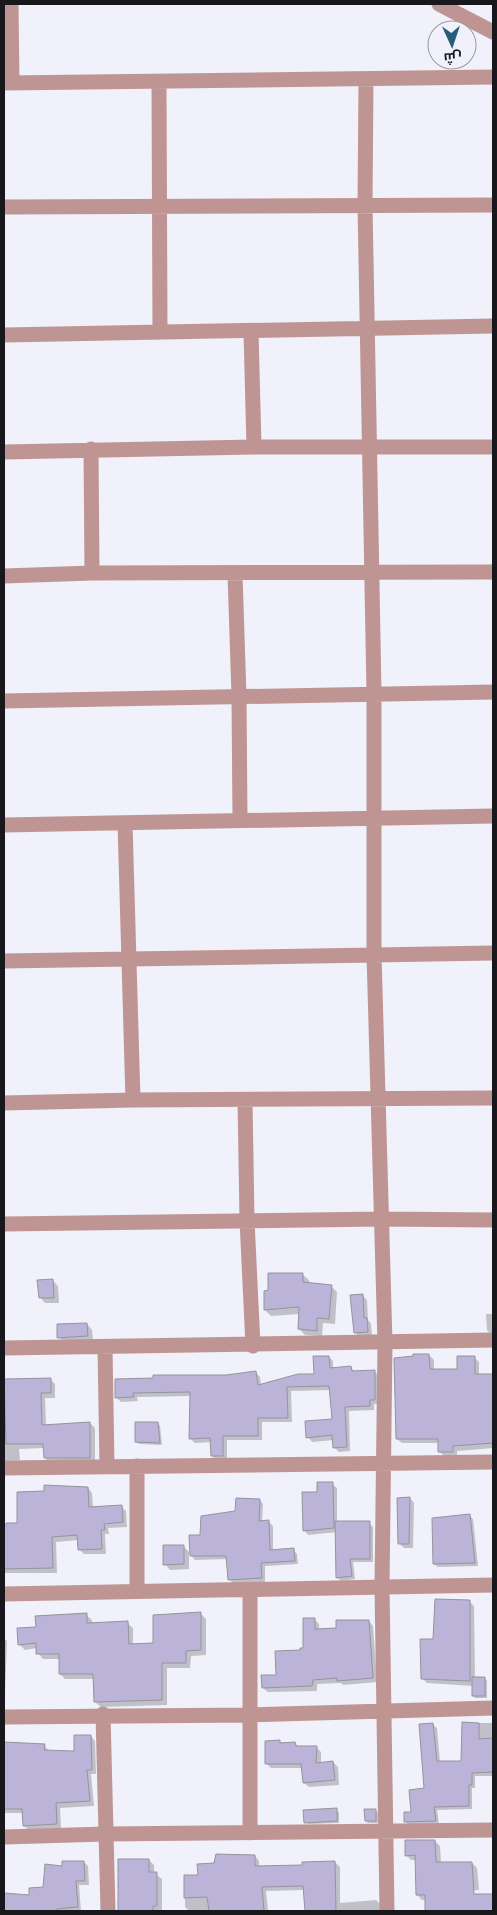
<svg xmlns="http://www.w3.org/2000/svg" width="497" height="1915" viewBox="0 0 497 1915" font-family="'Fira Sans',Cairo,sans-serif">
	<rect width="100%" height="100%" fill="#f0f1fa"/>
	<!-- shadow -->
	<path fill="#0003" d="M302 1274 309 1280V1284L331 1286 337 1292 335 1324 323 1323 322 1336 305 1335 299 1329 300 1314 271 1316 265 1310Z
		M52 1280 58 1286 59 1303H45L40 1297Z
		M363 1296 367 1300 368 1320 371 1324 372 1336 359 1337 355 1332Z
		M486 1314H493V1336L487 1330Z
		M87 1324 92 1330 93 1341 64 1343 59 1337Z
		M429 1355 434 1360V1370H459L474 1357 479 1362V1375H493V1448L457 1451V1456H444L439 1451V1443H402L397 1439 395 1359Z
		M329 1357 333 1361V1369L351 1368 355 1372H375L379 1376V1404H374V1410L349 1411 350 1451 339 1452 334 1447V1440L312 1442 308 1437 334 1420 331 1390 291 1391 292 1422H262V1440H227V1460H216L212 1456 211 1442 195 1443 190 1438 191 1396 137 1397 138 1401 121 1402 116 1397V1380L226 1376 256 1373 260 1377 261 1385 315 1375Z
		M50 1379 55 1384V1398H45L46 1426 90 1423 95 1428V1462L50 1463 45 1458 44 1448 19 1449 20 1460 4 1461V1380Z
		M158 1423 160 1426 162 1445 139 1444 136 1442Z
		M332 1484 337 1488V1522L369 1523 373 1527V1562H353L355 1579 341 1581 337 1577V1532L308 1535 304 1530 318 1493Z
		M88 1488 92 1493 93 1508 121 1506 126 1511 127 1527 108 1528 109 1534H105L106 1554H84L79 1549 78 1540 56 1542 57 1573H4V1528L19 1524Z
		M410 1498 414 1503 413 1548H404L399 1543Z
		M260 1500 263 1504 262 1522H269L273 1526V1551L293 1550 297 1554 298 1564 265 1566V1582L233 1583 229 1579 228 1559 195 1560 189 1553V1569L170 1570 165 1564 183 1546 191 1554 201 1536 236 1512Z
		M470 1516 473 1519 478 1566 438 1567 434 1564Z
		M469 1601 474 1606 475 1678H485L487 1681V1698H475L473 1695V1686L427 1683 422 1678 435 1640 434 1602Z
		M201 1614 206 1619V1655L191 1656 190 1668H167V1705L101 1707 95 1702V1679H65L60 1674V1659H43L38 1653 37 1648 25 1650 19 1644 37 1628 86 1615 92 1620V1624L127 1623 133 1628V1645L155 1644Z
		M314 1619 319 1624V1630L337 1629 369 1621 373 1626 377 1682 343 1685 341 1683 317 1684V1691L268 1692 263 1688 305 1649Z
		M4 1638 7 1641 5 1694H4Z
		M463 1723H493V1776H475V1788H472V1809L437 1810 439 1824 409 1825 405 1821 413 1813 425 1789 433 1725 437 1728 440 1762H462Z
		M91 1736 95 1741 96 1774H91L94 1806 60 1808 61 1828 29 1830 24 1826V1813H4V1743L44 1745 49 1751 75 1752Z
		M266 1742 295 1743 299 1747H316L321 1752V1763L333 1762 338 1767 339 1785 309 1787 304 1783 303 1768H271L266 1763Z
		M336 1810 339 1812V1823L308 1824 306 1822Z
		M376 1810 378 1813V1823H368L366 1821Z
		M435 1841 440 1846 441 1863H472L477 1868 479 1890 462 1891 463 1911H426V1900H422L417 1895 416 1860H411L406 1855Z
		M255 1856 259 1861V1867L304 1866 335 1862 340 1867V1903L376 1900 381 1905V1911H306L304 1890 266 1891 268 1911H189L185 1907V1876H199L215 1864Z
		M119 1860H149L154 1865V1873L162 1879V1911H120Z
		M84 1862 88 1866 89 1885H79L81 1911H8L4 1908V1894L31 1896 44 1888 64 1868Z"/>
	<!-- building -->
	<path fill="#bbb3d8" stroke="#95949c" d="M268 1273H303V1282L332 1285 329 1319 317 1318V1331L298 1329 299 1307 264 1310V1291L268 1290Z
		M53 1279 54 1298H39L37 1280Z
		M363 1294 364 1318H367L368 1332 354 1333 350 1295Z
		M87 1323 88 1336 57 1338V1324Z
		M413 1354H429L430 1369H457V1356H475V1374H493V1443L453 1446V1452H438V1439H396L394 1358 413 1356Z
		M313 1356H329L330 1368 351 1366 352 1371 375 1370V1400H370V1406L345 1407 347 1447 333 1448 332 1435 306 1438 305 1421 332 1419 329 1386 287 1387 288 1418H258V1436H223V1456H211L210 1438 189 1439 190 1392 133 1393 134 1397 115 1398V1379L153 1378V1375H226L256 1371 258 1385 298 1374H314Z
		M51 1378V1393H41L42 1425 90 1422V1458H44L43 1444H6L4 1379Z
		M135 1422H158L160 1443 135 1442Z
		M317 1482H333L334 1528 303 1531 302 1492H317Z
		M44 1485 88 1487 89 1507 122 1505 123 1522 104 1524 105 1530H101L102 1549 78 1550 77 1535 52 1537 53 1568 4 1569V1526H6V1523H17V1492L44 1491Z
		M410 1497 409 1544H398L397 1498Z
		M236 1498 260 1499 259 1521 269 1520 270 1550 294 1548 295 1561 261 1563 262 1578 228 1580 226 1556H190L189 1535H200L201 1516 235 1511Z
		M470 1514 475 1563 433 1564 432 1518Z
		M335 1521H370V1559H350L352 1576 336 1578Z
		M163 1545H184V1564L163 1565Z
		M435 1599 470 1600V1681L421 1679 420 1639H433Z
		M201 1612V1650L186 1651V1663H162V1700L94 1702 93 1674H59V1654H36V1643L18 1645 17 1628 36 1627 35 1616 87 1613V1623L128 1621 129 1644 153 1643V1615Z
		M303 1618H315V1629L336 1628V1620H369L373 1678 337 1681V1678L313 1680 312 1686 262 1688 261 1675H276L275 1651 300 1650V1648H303Z
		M472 1677H485V1696H472Z
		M462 1722 479 1723V1739L493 1738V1772L472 1773V1785H469V1806L434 1807 436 1821 404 1822V1812H411L409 1790 424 1788 419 1724 433 1723 437 1761H461Z
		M74 1735H91L92 1770H87L90 1801 56 1803 57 1824 23 1826 22 1809H4V1742L45 1744 44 1750 74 1751Z
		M280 1740V1743L295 1742 296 1746H317L316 1763 333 1761 335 1780 303 1783 301 1764H265V1741Z
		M337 1808V1821L304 1823 303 1810Z
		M364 1809H376V1821H365Z
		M405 1840H435L436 1862H472L474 1894H493V1911H425V1895H416L415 1855 405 1856Z
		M216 1854 255 1855V1866L302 1865V1862L335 1861 336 1911H305L303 1886 262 1887 264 1911H209L207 1897 184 1898V1875H198L197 1864 214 1863Z
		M118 1859H149V1872H157V1906H153V1911H118Z
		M62 1861H84L85 1881H76L78 1907 57 1909V1911H4V1893L29 1895V1888L43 1887 45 1864 62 1866Z"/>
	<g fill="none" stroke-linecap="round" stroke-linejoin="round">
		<!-- minor -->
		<path stroke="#bf9594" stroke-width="15" d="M11 4 12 83
			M439 4 493 32
			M366 80 365 205 374 693V954L385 1343 382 1586 387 1911
			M4 83 493 77
			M159 83 160 332
			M4 207 493 205
			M251 332 254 447
			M4 335 493 326
			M91 449 92 573
			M4 452 254 447H493
			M235 574 239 696 240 820
			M4 576 92 573 493 572
			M4 701 493 692
			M125 823 133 1100
			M4 825 493 816
			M4 961 493 953
			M245 1100 247 1220 253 1346
			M4 1103 133 1100 493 1098
			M4 1224 381 1219 493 1220
			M105 1347 107 1466
			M4 1348 493 1340
			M137 1466V1591
			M4 1468 493 1462
			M250 1590V1833
			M4 1594 493 1585
			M103 1714 108 1911
			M4 1717 248 1715 493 1708
			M4 1837 106 1834 493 1830"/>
	</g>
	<!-- border -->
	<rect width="497" height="1915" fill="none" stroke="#18181c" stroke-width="10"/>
	<!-- north arrow -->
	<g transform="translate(452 45) rotate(177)"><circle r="24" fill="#f0f1fa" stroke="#9a9aa1"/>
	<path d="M0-4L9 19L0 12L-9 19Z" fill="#285d79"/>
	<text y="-8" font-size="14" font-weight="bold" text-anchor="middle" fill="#18181c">ش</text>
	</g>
</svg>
